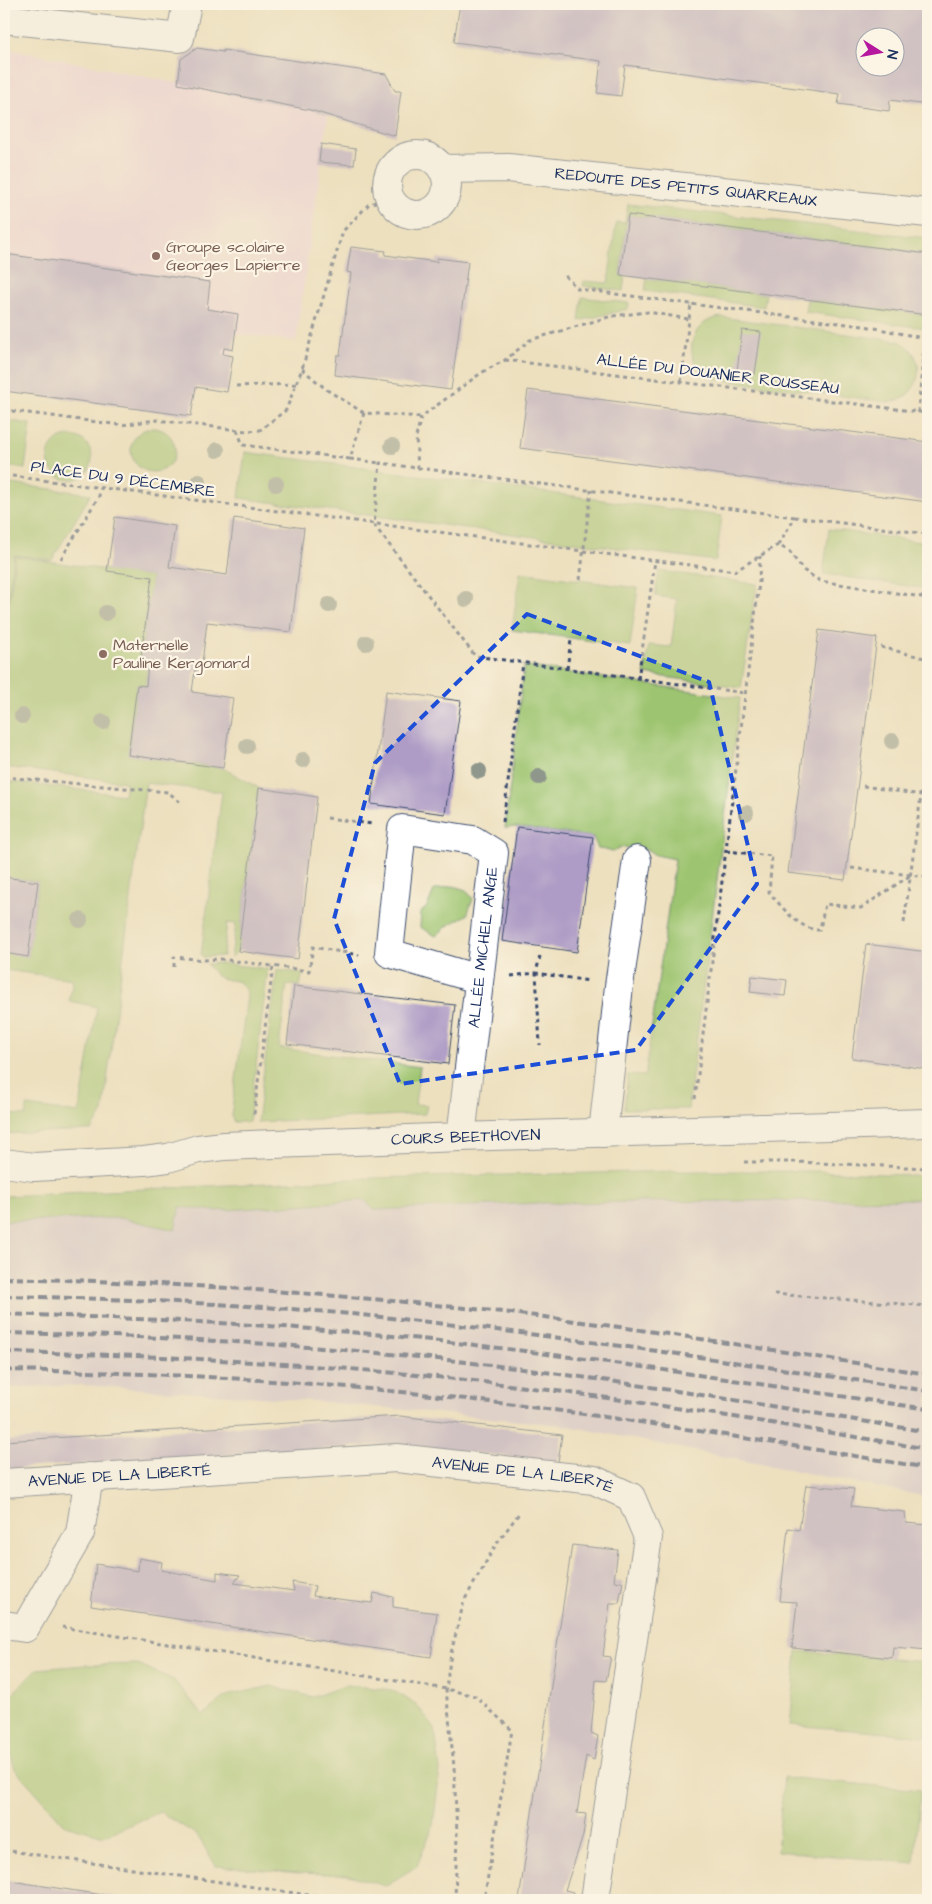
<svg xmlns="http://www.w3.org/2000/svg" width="932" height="1904" viewBox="0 0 932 1904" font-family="'Architects Daughter',sans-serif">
	<rect width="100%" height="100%" fill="#fcf5e5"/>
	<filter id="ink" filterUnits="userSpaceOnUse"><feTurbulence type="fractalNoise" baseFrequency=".02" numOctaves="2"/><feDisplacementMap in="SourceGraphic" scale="10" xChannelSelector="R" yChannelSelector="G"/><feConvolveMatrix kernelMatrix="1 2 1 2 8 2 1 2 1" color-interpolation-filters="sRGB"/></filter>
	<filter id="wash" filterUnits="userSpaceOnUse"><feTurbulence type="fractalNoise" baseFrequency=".0096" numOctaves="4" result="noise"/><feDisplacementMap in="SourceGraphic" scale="20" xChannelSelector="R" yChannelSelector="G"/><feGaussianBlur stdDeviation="1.12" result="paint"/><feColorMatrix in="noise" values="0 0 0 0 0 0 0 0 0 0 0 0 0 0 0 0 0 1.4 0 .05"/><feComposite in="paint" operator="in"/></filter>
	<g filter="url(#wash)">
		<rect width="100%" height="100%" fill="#ede0bf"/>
		<!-- built -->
		<path fill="#f0d0e4" d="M4 48 310 110 328 116 296 341 235 334 227 392 197 387 191 416 4 391Z"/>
		<!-- industrial -->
		<path fill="#cebed1" d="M928 1199V1497L563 1425 302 1400 83 1385 4 1388V1221L120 1218 174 1230 180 1207 215 1211 366 1200 374 1210 541 1203Z"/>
		<!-- green -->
		<path fill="#9dc46f" stroke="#5c7a66" d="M628 204 928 238V254L628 215 620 275 625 276 623 291 583 286 584 281 608 283 616 222 625 223Z
			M647 278 766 294 764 307 645 291Z
			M582 297 629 303 628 309 579 321Z
			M807 299 926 315 924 328 805 312Z
			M721 317 899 341C903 343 908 346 911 350 928 371 914 401 888 402L713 379C681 366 686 321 721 317Z
			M4 420 31 424 25 469 4 466Z
			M131 450a22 22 0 1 1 44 0a22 22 0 1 1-44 0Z
			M48 458a22 22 0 1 1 44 0a22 22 0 1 1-44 0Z
			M245 452 722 516 716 561 239 498Z
			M4 483 91 494 52 560 14 555 4 633Z
			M829 529 928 543V589L823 574Z
			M15 556 152 577 140 661 148 663 146 686 137 685 128 755 223 768 259 788 238 951 231 957 236 924 227 923 223 956 203 957 201 955 222 792 146 783 103 1112 92 1130 4 1134V1113L26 1116 27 1106 79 1113 97 1007 69 1001 73 979 4 970V953L28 956 38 882 4 877V781L124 795 126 782 4 767V639Z
			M659 571 757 584 741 688 644 674 649 645 671 647 677 599 655 596Z
			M520 572 638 588 630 646 512 630Z
			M524 666 740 698 688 1109H624L628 1075 645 1076 675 859 655 855 648 850 624 847 614 851 598 849 593 837 517 827 505 828Z
			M453 886 466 890 473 899 467 915 447 926 436 936 420 927 421 912 427 907 434 890Z
			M219 963 268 969 249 1122H234L231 1116 247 996C241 975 233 984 219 977 214 975 210 968 207 964Z
			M277 970 303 973 300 986 287 985 279 1048 420 1067 415 1104 427 1105 425 1114 257 1122Z
			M680 1171H817L928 1176V1199L541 1203 374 1210 365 1200 215 1211 180 1207 175 1230 120 1218 4 1221V1196L367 1178Z
			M797 1651 928 1662 926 1736 790 1725Z
			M138 1664 174 1680 203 1715 226 1696 271 1686 313 1697 347 1685 392 1690 416 1704 435 1729 440 1770 433 1826 417 1866 385 1886 349 1875 299 1873 216 1866 197 1835 160 1812 104 1836 65 1825 15 1769 4 1733V1722L10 1696 37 1669 86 1665Z
			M784 1777 921 1790 914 1863 777 1851Z"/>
		<g id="blocks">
			<!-- building -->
			<path fill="#ae9cc6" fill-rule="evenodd" d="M460 4H928V105L890 100 889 111 838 104 840 94 625 65 621 96 597 93 601 61 454 42ZM864 38H894V68H864Z
				M197 48 223 52V50L386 74 395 91H401L395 136 310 110 178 84 181 59Z
				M321 144 356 149 354 165 319 162Z
				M628 215 928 254V315L620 275Z
				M351 247 386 251 385 255 437 262V258L468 262 451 390 335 375 337 355H340L351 273 347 272Z
				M4 254 210 282 207 309 238 314 233 350 224 348 223 354 233 356 227 392 196 387 191 416 4 391Z
				M742 330 761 332 755 374 737 371Z
				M528 390 928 442V502L520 448Z
				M115 517 175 526 169 567 227 575 234 518 304 528 291 632 207 622 201 671 195 670 192 692 233 698 223 768 128 755 137 685 146 686 148 663 140 662 152 577 107 571Z
				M819 630 877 638 845 880 788 873Z
				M386 691 461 701 445 814 371 804Z
				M259 788 317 797 298 959 238 951Z
				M517 827 593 837 577 952 502 941Z
				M4 877 38 882 28 957 4 953Z
				M866 944 928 952V1050L926 1069 852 1058Z
				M752 976 787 980 785 996 750 992Z
				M294 986 455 1005 448 1064 287 1044Z
				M400 1416 562 1435 558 1462 396 1444 4 1469V1441Z
				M806 1485 854 1489 851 1506 905 1512 906 1523 928 1525V1650L893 1647 892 1658 792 1648 797 1602 780 1601 788 1528 799 1530Z
				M572 1545 618 1550 614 1581 623 1582 619 1603H610L603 1656 611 1657 606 1681 596 1680 591 1733 598 1736 594 1760 586 1756 577 1813 586 1814 583 1836 565 1890 573 1892 571 1900H519Z
				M139 1558 162 1562 161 1570 217 1580V1572L240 1575 234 1583 294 1591 292 1582 315 1586 313 1596 372 1603 374 1593 393 1597V1607L437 1613 431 1657 91 1606 96 1564 138 1571Z
				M4 1880 129 1899V1900H4Z"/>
		</g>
	</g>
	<g filter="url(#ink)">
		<use href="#blocks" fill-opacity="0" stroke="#3a4a6d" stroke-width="1"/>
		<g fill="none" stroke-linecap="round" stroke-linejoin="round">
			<!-- minor casing -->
			<g stroke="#3a4a6d" stroke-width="30">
				<g id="minor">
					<path d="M4 19 180 38 187 4"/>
					<circle cx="417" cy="185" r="30"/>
					<path id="s1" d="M442 169 508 168 928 213"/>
					<path d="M603 1133 619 986 637 860"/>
					<path id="s2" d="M461 1137 494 853 473 840 402 829 389 953 478 979"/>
					<path id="s3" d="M4 1163 34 1167 144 1161 168 1158 198 1149 224 1146 461 1137 928 1123"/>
					<path id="s4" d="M4 1483 397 1458 594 1480 631 1497 648 1537 595 1900"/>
					<path d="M4 1625 25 1628 80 1533 89 1477"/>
				</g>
			</g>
			<!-- path -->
			<path stroke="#3a4a6d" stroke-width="3" stroke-dasharray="4 4" stroke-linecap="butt" d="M565 276 578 289 691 304
				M688 319 648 312 612 316 530 340 505 360 481 373 421 417 416 437 418 468 380 463 374 525 475 656 745 693
				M505 360 928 413
				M302 369 327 390 364 413 421 417
				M681 382 691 304 870 327 928 339
				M236 386 296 384
				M4 410 121 425 156 420 247 431 260 430 286 410 302 369 343 231 369 204 389 198
				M918 412 925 338
				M364 413 350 459 380 463
				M237 430 243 445 350 459
				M418 468 795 517
				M4 475 735 571 778 545 789 551 803 570 820 581 928 598
				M778 545 795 517 928 534
				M61 559 99 496 101 488
				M580 580 591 490
				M881 647 928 659
				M567 669 571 640
				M638 679 655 561
				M4 777 168 792 180 802
				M863 786 928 796
				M327 818 373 824
				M503 822 523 663
				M726 851 772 856 769 892C782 907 798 929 819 930L821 924 825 904 861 908 911 875
				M851 868 928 877
				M904 923 928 743
				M540 956 536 973 540 1045
				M174 967V957L205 960 221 959 309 971 313 947 359 955
				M511 976 536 973 589 981
				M695 1099 759 583 760 556
				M254 1114 273 966
				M744 1162H796L928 1168
				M774 1294 928 1306
				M62 1627 446 1689 475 1696 512 1730 484 1900
				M4 1850 342 1900
				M455 1900 457 1834 454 1767 446 1689 451 1653 464 1601 495 1546 520 1512"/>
			<!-- minor -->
			<use href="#minor" stroke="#fff" stroke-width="28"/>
			<!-- rail -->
			<path stroke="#1b2f5e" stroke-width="4" stroke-dasharray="8 4" stroke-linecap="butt" d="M4 1278C158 1282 312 1292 465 1308 620 1324 774 1351 928 1374
				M4 1296C127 1299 250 1304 372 1316 558 1335 743 1363 928 1391
				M4 1314C127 1318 250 1323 372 1334 559 1352 743 1382 928 1409
				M4 1333C155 1336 306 1344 456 1361 614 1379 771 1406 928 1432
				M4 1352C155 1355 306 1363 456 1379 614 1396 772 1423 928 1449
				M4 1370C122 1372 241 1377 359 1388 550 1405 739 1437 928 1468"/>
		</g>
		<!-- trees -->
		<g fill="#8f978c">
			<circle cx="392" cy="446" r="8"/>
			<circle cx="217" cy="450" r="8"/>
			<circle cx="199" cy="482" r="8"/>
			<circle cx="276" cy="484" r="8"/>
			<circle cx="466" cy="599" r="8"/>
			<circle cx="329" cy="605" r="8"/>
			<circle cx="106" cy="613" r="8"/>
			<circle cx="366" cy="643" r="8"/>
			<circle cx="22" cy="716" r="8"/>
			<circle cx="103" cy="722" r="8"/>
			<circle cx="892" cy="741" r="8"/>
			<circle cx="247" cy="746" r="8"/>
			<circle cx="303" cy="760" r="8"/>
			<circle cx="479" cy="771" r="8"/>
			<circle cx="539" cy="777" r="8"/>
			<circle cx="746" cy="813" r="8"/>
			<circle cx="80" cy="920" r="8"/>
		</g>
	</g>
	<!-- marked area -->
	<path d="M0 0H932V1904H0ZM527 614 709 682 757 884 636 1050 400 1084 334 919 375 763Z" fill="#ede0bf" fill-opacity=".55" fill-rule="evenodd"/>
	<path fill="none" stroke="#1d4ed8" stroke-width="4" stroke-dasharray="10 6" stroke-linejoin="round" d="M527 614 709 682 757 884 636 1050 400 1084 334 919 375 763Z"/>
	<!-- markers -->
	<g fill="#8d6e63" stroke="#fcf5e5" stroke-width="2">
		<circle cx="156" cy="256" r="5"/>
		<circle cx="103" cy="654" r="5"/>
	</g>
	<g text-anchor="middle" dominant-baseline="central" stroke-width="4.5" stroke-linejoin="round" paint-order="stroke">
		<!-- street labels -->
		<g font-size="16" fill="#1b2f5e" stroke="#fcf5e5">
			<text stroke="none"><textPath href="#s1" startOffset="245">REDOUTE DES PETITS QUARREAUX</textPath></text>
			<text transform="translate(718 374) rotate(7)">ALLÉE DU DOUANIER ROUSSEAU</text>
			<text transform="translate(123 479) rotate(8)">PLACE DU 9 DÉCEMBRE</text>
			<text stroke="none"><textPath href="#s2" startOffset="191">ALLÉE MICHEL ANGE</textPath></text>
			<text stroke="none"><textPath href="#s3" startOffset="464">COURS BEETHOVEN</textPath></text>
			<text stroke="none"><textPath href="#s4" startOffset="116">AVENUE DE LA LIBERTÉ</textPath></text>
			<text stroke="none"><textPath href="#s4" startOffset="521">AVENUE DE LA LIBERTÉ</textPath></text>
		</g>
		<!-- education labels -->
		<g font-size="16" fill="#785e54" stroke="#fcf5e5" text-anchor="start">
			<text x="166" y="247">Groupe scolaire<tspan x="166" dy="18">Georges Lapierre</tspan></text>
			<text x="113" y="645">Maternelle<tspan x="113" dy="18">Pauline Kergomard</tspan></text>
		</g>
	</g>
	<!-- margin -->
	<rect width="932" height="1904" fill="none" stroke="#fcf5e5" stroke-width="20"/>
	<!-- north arrow -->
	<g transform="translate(880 52) rotate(101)"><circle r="24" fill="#fcf5e5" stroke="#a2a6af"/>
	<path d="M0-4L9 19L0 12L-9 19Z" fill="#b5179e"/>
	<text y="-8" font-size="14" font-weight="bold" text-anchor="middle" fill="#1b2f5e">N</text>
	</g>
</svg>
